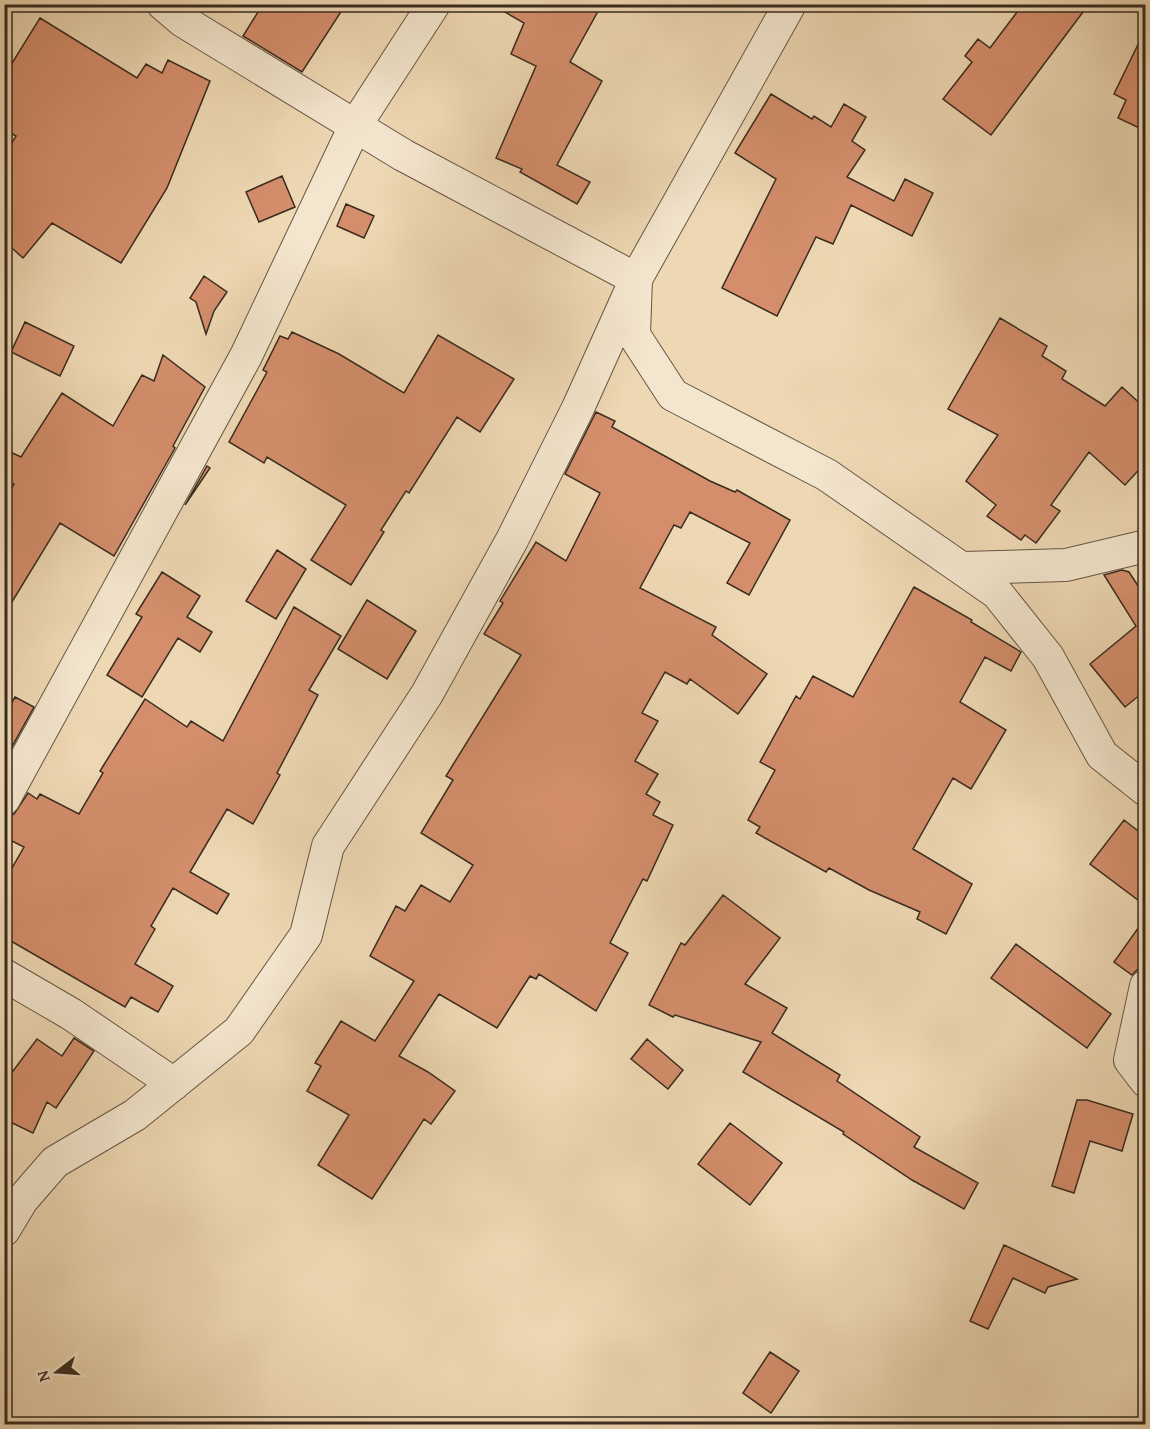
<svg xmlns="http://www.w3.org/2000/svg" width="1150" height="1429" viewBox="0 0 1150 1429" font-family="'Gentium Book Plus',serif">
	<rect width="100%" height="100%" fill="#eed8b3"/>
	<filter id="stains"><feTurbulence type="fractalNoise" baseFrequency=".00333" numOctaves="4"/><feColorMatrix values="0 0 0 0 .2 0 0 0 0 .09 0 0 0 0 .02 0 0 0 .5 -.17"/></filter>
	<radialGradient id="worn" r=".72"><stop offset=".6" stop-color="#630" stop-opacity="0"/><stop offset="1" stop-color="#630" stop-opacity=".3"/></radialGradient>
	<!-- building -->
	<path fill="#d48e6c" stroke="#392b20" stroke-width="1.5" d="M263 4H346L302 72 243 36Z
		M491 4H602L570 62 602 81 557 165 590 182 577 204 520 172 522 169 496 158 536 66 511 54 524 23Z
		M1023 4H1089L991 135 943 99 972 62 965 56 978 39 990 48Z
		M40 18 137 78 146 64 162 73 168 60 210 81 167 188 121 263 52 223 23 258 4 241V156L16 136 4 129V76Z
		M1146 28V131L1118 118 1126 100 1114 94Z
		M771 94 812 119 814 116 831 127 844 104 866 117 852 141 865 150 847 177 894 201 905 179 933 193 912 236 851 205 833 244 816 237 777 316 722 288 776 179 735 153Z
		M282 176 295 207 259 222 246 192Z
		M346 204 374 216 364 238 337 226Z
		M204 276 227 292 214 311 206 334 196 302 190 298Z
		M1000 318 1047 346 1042 356 1066 371 1062 379 1105 406 1122 387 1146 409V462L1125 485 1089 452 1051 505 1060 511 1036 543 1025 535 1021 540 987 516 996 505 966 481 998 435 948 409Z
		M25 322 74 346 60 376 11 352Z
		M292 332 339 354 404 393 438 335 514 379 480 432 457 417 409 493 406 491 381 530 384 532 351 585 311 560 346 505 267 457 264 463 229 442 267 372 263 370 280 336 288 339Z
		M163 355 205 387 173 446 175 448 114 556 60 523 4 615V502L14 484 4 479V449L21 457 62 393 113 426 142 375 154 381Z
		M596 412 615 421 612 427 710 481 735 492 737 490 790 520 749 595 727 583 750 543 690 512 681 528 674 525 640 588 716 627 712 635 767 674 738 714 690 679 687 684 665 672 642 713 658 721 635 761 658 774 646 794 660 802 653 815 673 825 647 881 643 879 610 943 628 953 596 1011 539 974 536 979 530 976 497 1028 439 994 399 1056 428 1072 455 1091 431 1124 424 1119 372 1199 318 1165 349 1115 307 1091 321 1066 315 1063 341 1021 375 1041 414 981 370 956 396 906 405 911 421 885 450 902 473 865 421 833 453 780 446 776 521 655 484 634 503 603 500 601 536 542 566 561 600 493 565 474Z
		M207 466 210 468 185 505Z
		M277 550 306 569 276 619 246 601Z
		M1122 570 1129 572 1146 598V690L1125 707 1090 664 1136 626 1104 575Z
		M162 572 200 596 187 617 212 632 200 652 178 638 142 697 107 675 142 617 136 614Z
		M914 587 972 620 971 622 1021 652 1011 671 985 657 960 702 1006 730 971 789 953 778 913 849 972 884 946 934 917 919 920 912 869 890 829 868 826 872 756 833 760 827 748 820 775 770 760 762 796 696 800 699 813 676 853 697Z
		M367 600 416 631 387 679 338 649Z
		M294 607 341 636 309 690 318 695 277 773 280 775 253 824 227 809 190 872 229 894 217 914 173 888 151 926 155 929 135 964 173 986 158 1012 131 997 125 1007 4 937V882L24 847 4 837V817L14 814 28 793 37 799 40 794 79 814 103 773 100 771 145 699 187 727 191 721 223 741Z
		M15 697 34 707 4 761V716Z
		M1124 820 1146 837V906L1090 864Z
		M723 895 780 938 745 984 787 1008 772 1033 840 1075 837 1081 920 1137 914 1147 978 1183 964 1209 912 1180 843 1134 844 1132 743 1072 761 1042 675 1015 673 1017 649 1005 681 943 685 945Z
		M1146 917V969L1137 970 1132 975 1114 962Z
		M1016 944 1111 1014 1087 1048 991 978Z
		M74 1038 94 1051 56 1108 47 1102 33 1133 4 1119V1083L37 1039 62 1056Z
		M647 1039 683 1070 668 1089 631 1059Z
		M1077 1100H1087L1133 1114 1122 1151 1090 1141 1074 1193 1052 1186Z
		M730 1123 782 1163 750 1205 698 1164Z
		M1004 1245 1077 1279 1048 1287 1045 1293 1013 1278 988 1329 970 1321Z
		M770 1352 799 1371 771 1413 743 1393Z"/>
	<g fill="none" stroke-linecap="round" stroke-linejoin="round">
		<!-- street casing -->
		<g stroke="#665645" stroke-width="34">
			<path id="street" d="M163 4 183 21 403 155 636 279 634 335 673 395 827 475 997 593 1048 657 1102 755 1146 790
				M964 568 1066 565 1146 546
				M4 799 246 356 355 126 434 4
				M4 975 71 1014 174 1084
				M1146 986 1130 1060 1146 1081
				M4 1230 22 1200 55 1162 135 1115 239 1031 306 935 328 846 427 694 512 540 578 408 636 279 790 4"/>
		</g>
		<!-- street -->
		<use href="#street" stroke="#f4e6ce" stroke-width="32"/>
	</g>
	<!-- margin -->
	<rect width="1150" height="1429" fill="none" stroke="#eed8b3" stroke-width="24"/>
	<rect x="6" y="6" width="1138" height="1417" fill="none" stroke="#392b20" stroke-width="3"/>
	<rect x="12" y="12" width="1126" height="1405" fill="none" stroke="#392b20" stroke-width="1.5"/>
	<!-- north arrow -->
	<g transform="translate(57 1372) rotate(253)" stroke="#f4e6ce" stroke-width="4.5" paint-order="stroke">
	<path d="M0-4.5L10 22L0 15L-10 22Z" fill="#392b20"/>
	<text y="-9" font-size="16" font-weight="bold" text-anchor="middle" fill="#392b20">N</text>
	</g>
	<rect width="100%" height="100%" filter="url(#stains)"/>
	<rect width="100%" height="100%" fill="url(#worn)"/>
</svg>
